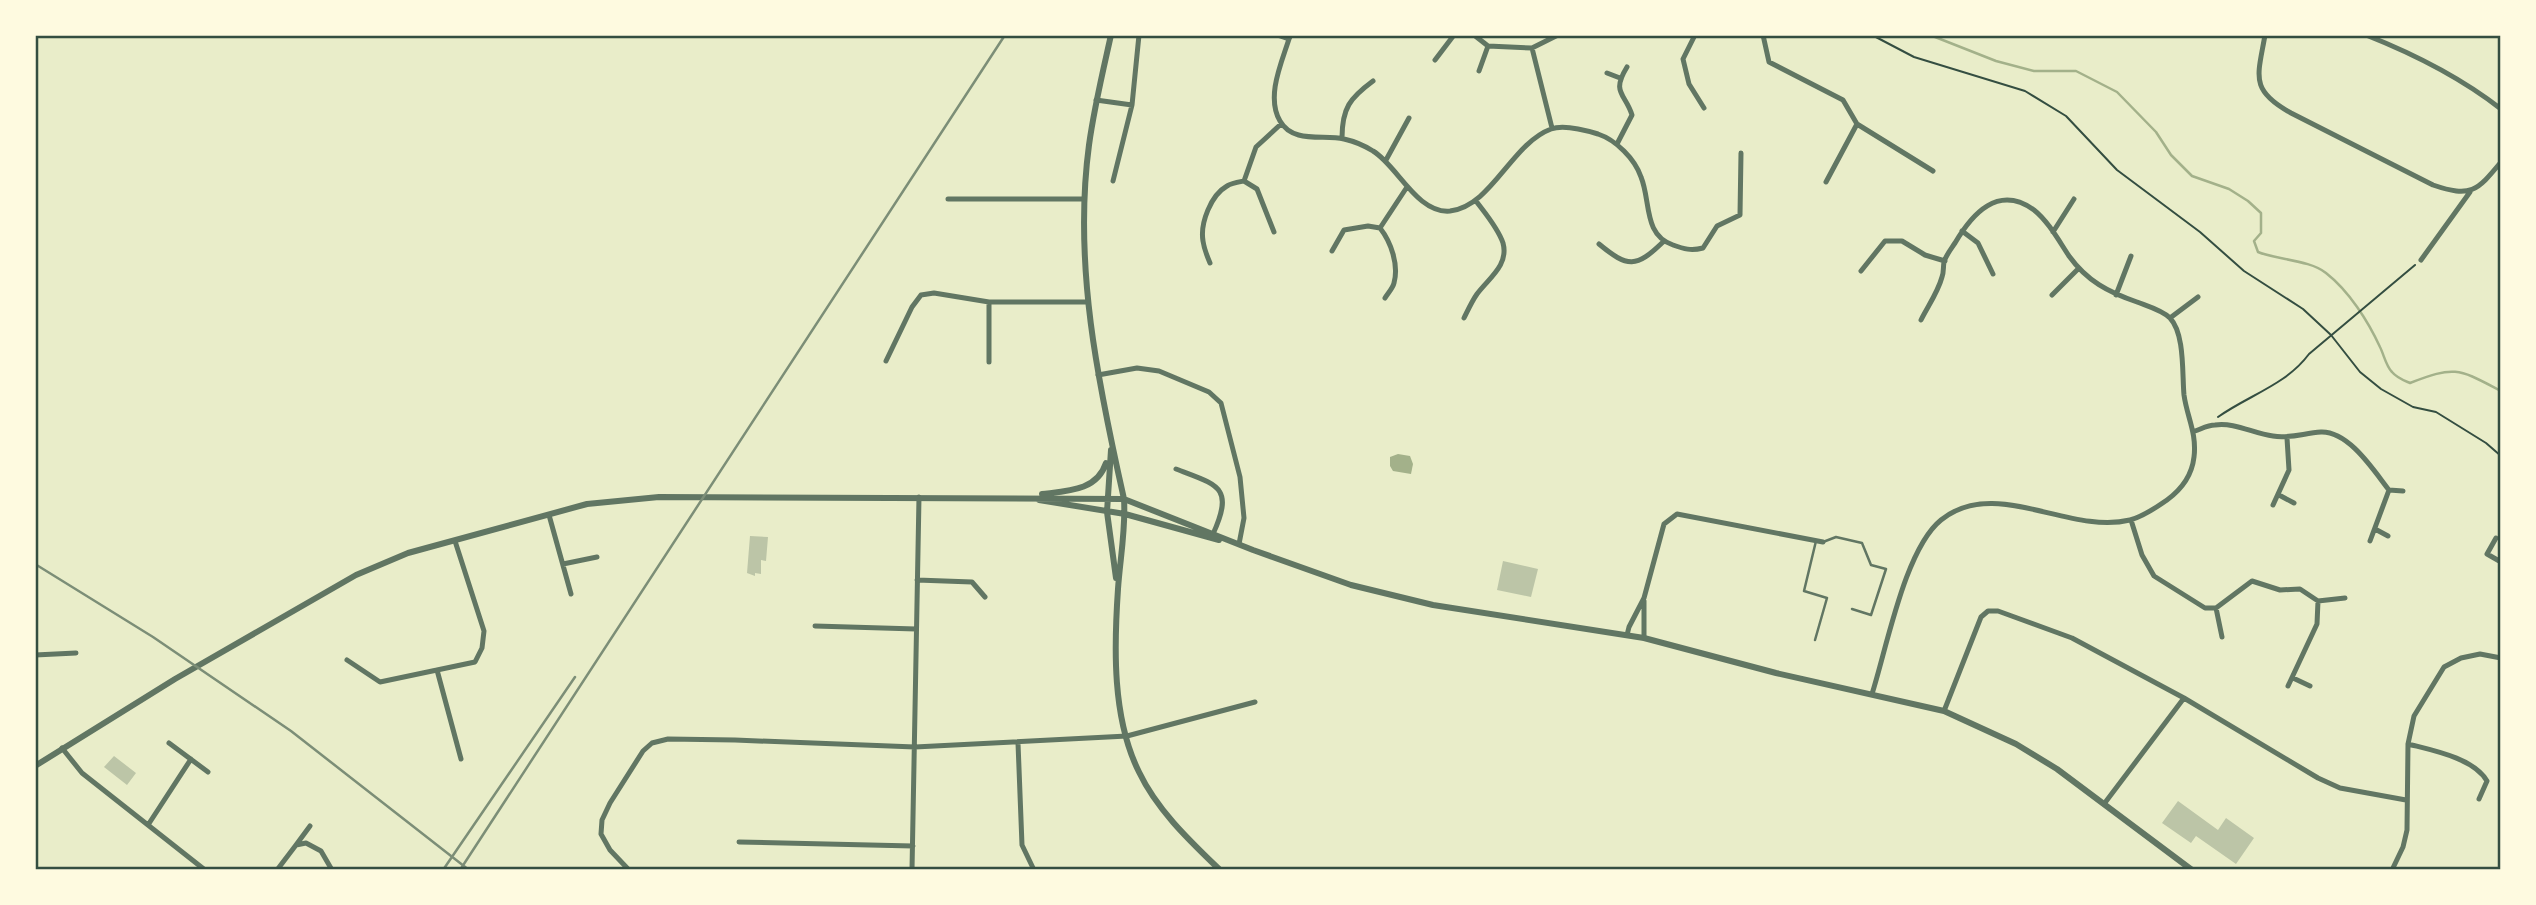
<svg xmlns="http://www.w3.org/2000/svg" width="2536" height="905" viewBox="0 0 2536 905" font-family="Figtree,sans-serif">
	<rect width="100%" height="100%" fill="#e9edc9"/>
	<!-- water -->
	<path fill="#a3b18a" d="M1398 454 1410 456 1413 464 1411 474 1393 471 1390 466V457Z"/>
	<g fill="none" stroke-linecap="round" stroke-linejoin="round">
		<!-- stream -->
		<path stroke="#a3b18a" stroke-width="2.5" d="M1930 35 1996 61 2034 71H2076L2117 92 2156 132 2171 155 2192 176 2229 189 2248 201 2261 213V233L2254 241 2258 252C2278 260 2310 260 2326 273 2349 291 2368 321 2380 347 2384 355 2386 366 2392 372 2397 378 2403 380 2410 383 2456 365 2459 369 2501 391"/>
	</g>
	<!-- building -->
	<path fill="#bcc5a7" d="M750 536 768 537 766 561 761 560V574L755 573V576L747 573Z
		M1503 561 1538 569 1531 597 1497 590Z
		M114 756 136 773 127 785 104 767Z
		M2178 801 2218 830 2226 818 2254 838 2236 864 2196 836 2191 843 2162 823Z"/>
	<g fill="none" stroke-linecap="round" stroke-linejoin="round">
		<!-- path -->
		<path stroke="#344e41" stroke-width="2" d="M1872 35 1914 57 2025 91 2066 116 2117 170 2200 232 2244 271 2303 309 2331 335 2360 372 2381 389 2413 407 2436 412 2486 443 2501 456
			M2218 417C2249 395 2286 385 2309 354L2415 265"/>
		<!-- service -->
		<path stroke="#617663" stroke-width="2.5" d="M1823 542 1836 537 1862 543 1871 565 1886 569 1871 615 1852 609
			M1815 640 1827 598 1804 591 1816 541"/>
		<!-- minor -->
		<path stroke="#617663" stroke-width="5" d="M1277 35 1289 39 1291 35
			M1474 35 1488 46 1532 48 1558 35
			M1695 35 1683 59 1689 84 1704 108
			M1763 35 1769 62 1843 100 1857 124 1826 182
			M2265 35C2258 76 2249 90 2291 113L2433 185C2471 198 2477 191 2501 162
			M2366 35C2414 54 2460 77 2501 109
			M1289 39C1281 64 1266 97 1280 121 1293 144 1324 134 1344 139 1353 141 1365 146 1373 151 1397 165 1417 214 1450 211 1492 206 1511 144 1551 129 1564 124 1585 130 1598 134 1616 140 1635 159 1641 177 1651 201 1643 235 1673 245 1684 249 1691 251 1703 248L1717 226 1740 215 1741 153
			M1532 48 1552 128
			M1435 60 1454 35
			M1479 71 1488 46
			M1607 73 1620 78
			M1096 100 1132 105 1113 181
			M1132 105 1139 35
			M1857 124 1933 171
			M1342 138C1342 108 1350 98 1373 81
			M1617 144 1632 115C1625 93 1611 93 1627 67
			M1386 160 1409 118
			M1244 181 1257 189 1274 232
			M948 199H1084
			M1962 231 1978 243 1993 274
			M2053 232 2074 199
			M1599 244C1628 268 1636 268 1663 242
			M1332 251 1344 230 1368 226 1380 228
			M2421 260 2470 192
			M1210 263C1207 256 1204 248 1203 241 1200 223 1211 195 1227 186 1232 183 1239 182 1244 181L1256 147 1281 124
			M1861 271 1885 241H1902L1925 255 1945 261
			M2052 295 2078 269
			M2116 295 2131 256
			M1385 298C1388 293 1393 288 1394 283 1399 265 1391 242 1380 228L1407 187
			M1464 318C1468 310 1472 301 1477 294 1489 278 1509 265 1503 243 1498 228 1485 213 1476 201
			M2170 318 2198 297
			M886 361 912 307 921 295 934 293 989 302H1087
			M989 362V302
			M1098 375 1137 368 1159 371 1209 392 1221 403 1240 477 1244 518 1239 544
			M2195 431C2201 429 2208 425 2215 425 2235 422 2254 434 2273 436 2290 439 2304 433 2321 432 2349 431 2374 471 2389 490L2370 541
			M1176 469C1217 485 1235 486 1213 534
			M2389 490 2403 491
			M2279 495 2294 503
			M2273 505 2289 470 2287 438
			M549 515 571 594
			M2131 520 2142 555 2154 576 2205 608H2216L2252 581 2280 590 2300 589 2318 601 2317 624 2288 686
			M2375 529 2388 536
			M2496 538 2487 554 2501 562
			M563 564 597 557
			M917 580 972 582 985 597
			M1644 601V638
			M2318 601 2345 598
			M2216 608 2222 637
			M815 626 916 629
			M1627 635 1629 627 1644 598 1664 524 1677 514 1823 542
			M35 655 76 653
			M347 660 380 682 475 662 482 648 484 631 455 541
			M437 670 461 759
			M2293 678 2310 686
			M1872 694C1887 647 1905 549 1941 520 1995 476 2068 535 2130 520 2142 517 2157 507 2167 500 2182 489 2192 475 2194 457 2197 433 2187 417 2184 395 2182 374 2185 334 2170 318 2162 310 2147 306 2137 302 2108 292 2087 281 2069 256 2059 241 2048 221 2034 210 1998 184 1972 214 1955 243 1951 249 1946 255 1944 262 1943 267 1944 272 1942 277 1938 292 1928 306 1921 320
			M1944 711 1981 617 1988 611H1998L2072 638 2184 698 2318 778 2340 788 2406 800
			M169 743 208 772
			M1018 743 1022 845 1034 870
			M2408 744C2431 750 2474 758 2487 781L2479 799
			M62 748 82 773 205 870
			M2104 804 2184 698
			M148 825 191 759
			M739 842 913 846
			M296 845 310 826
			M277 870 296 845 306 843 321 851 332 870
			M629 870 610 850 601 834 602 820 610 803 643 751 652 743 668 739 735 740 915 747 1127 736 1255 702
			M912 870 919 497
			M2392 870 2403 847 2407 830 2408 744 2414 716 2444 667 2461 658 2480 654 2501 658"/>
		<!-- tertiary -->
		<path stroke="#617663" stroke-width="6" d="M1111 35C1103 71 1094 108 1089 145 1073 264 1098 383 1124 499 1126 529 1120 559 1118 589 1114 647 1112 718 1139 772 1157 810 1190 841 1220 870
			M1111 450 1107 512 1116 578
			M1042 494C1067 491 1097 491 1106 463
			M1039 500 1125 514 1219 540
			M35 766 175 679 356 575 408 553 587 504 659 497 1124 499 1253 550 1351 585 1433 605 1644 638 1776 673 1944 711 2016 744 2057 769 2192 870"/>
		<!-- rail -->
		<path stroke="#7c8e77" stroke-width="2.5" d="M35 564 153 637 291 731 469 870
			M443 870 575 677
			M460 870 1005 35"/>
	</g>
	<!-- border -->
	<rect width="2536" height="905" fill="none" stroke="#fefae0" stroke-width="74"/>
	<rect x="37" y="37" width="2462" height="831" fill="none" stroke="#344e41" stroke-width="2.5"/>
</svg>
